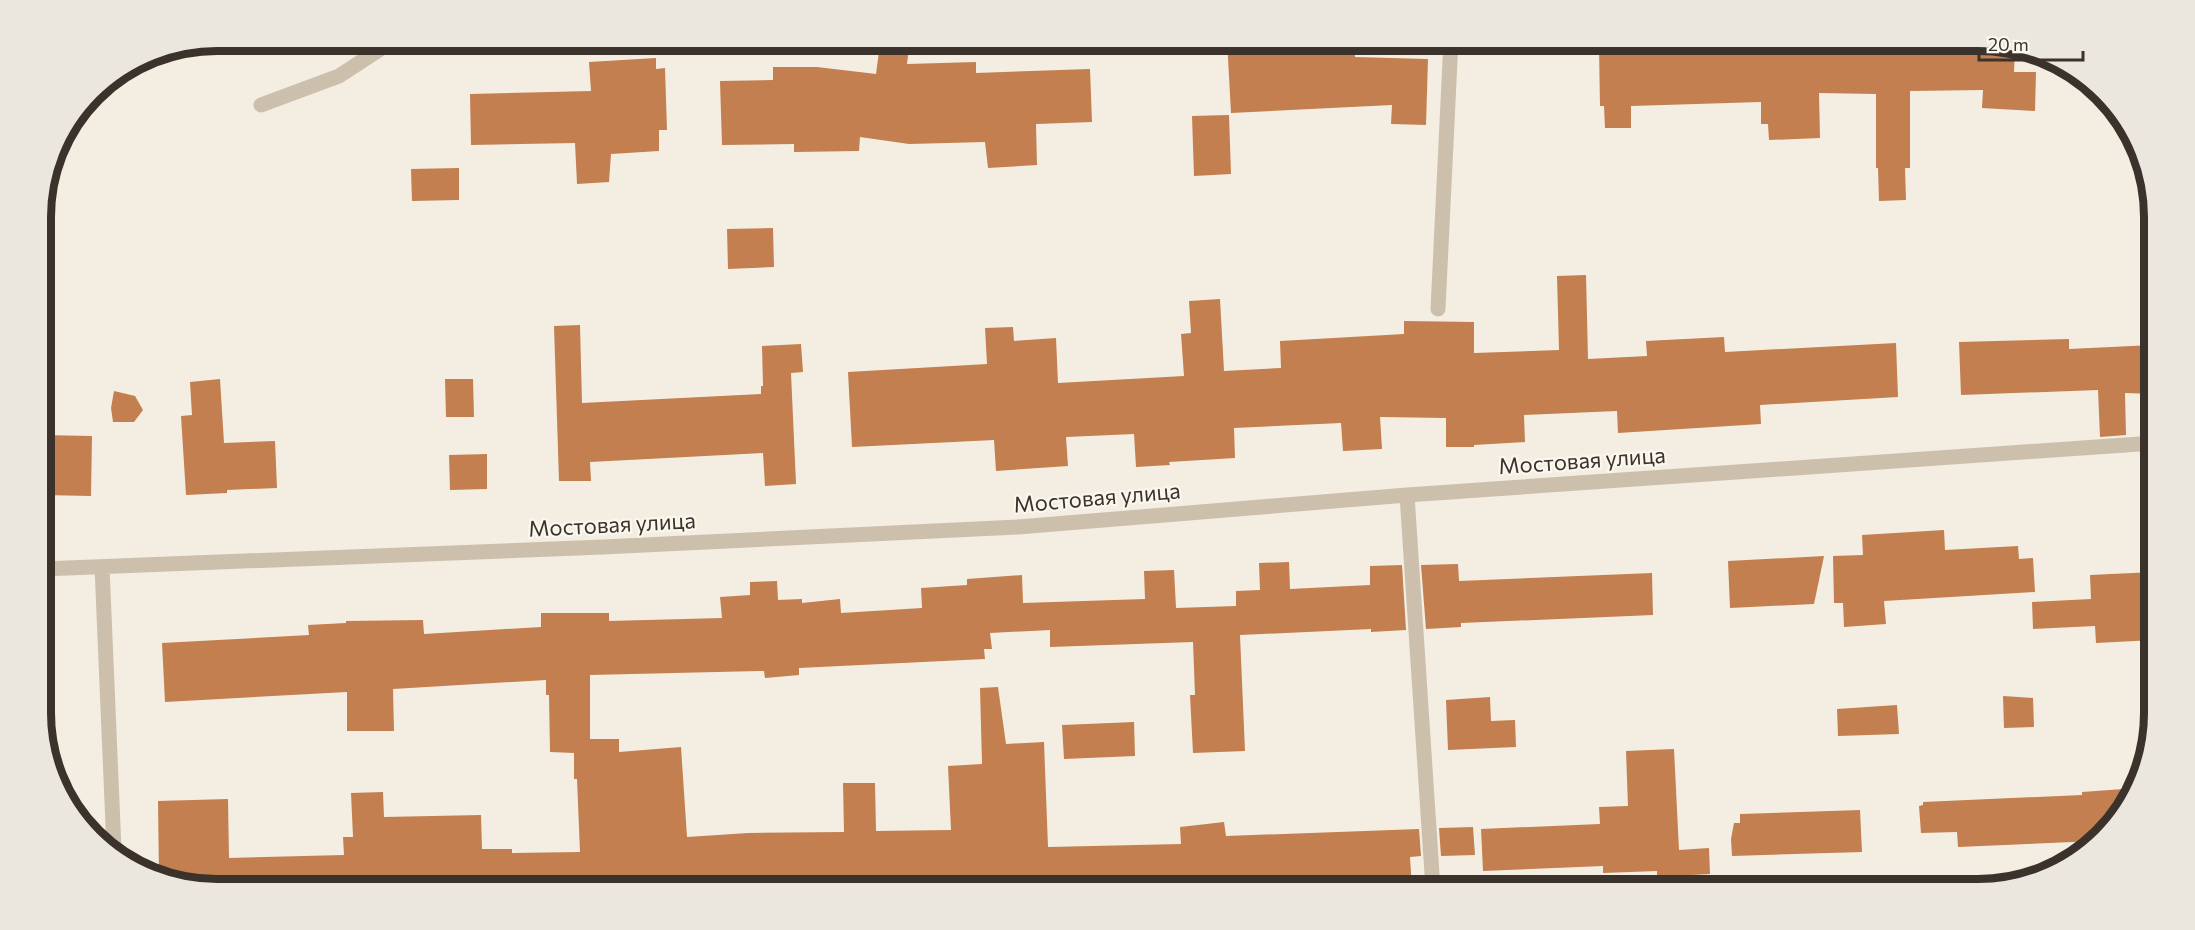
<svg xmlns="http://www.w3.org/2000/svg" width="2195" height="930" viewBox="0 0 2195 930" font-family="Commissioner,sans-serif">
	<rect width="100%" height="100%" fill="#f3eee1"/>
	<!-- building -->
	<path fill="#c37f4f" d="M1227 40H1264V45L1354 40 1355 57 1428 59 1426 125 1391 124 1392 105 1231 113Z
		M1767 40H1978L2015 48 2014 72H2036L2035 111 1982 108 1983 90 1910 91V168H1905L1906 200 1879 201 1878 168H1876V94L1819 93 1820 138 1769 140 1768 124H1761V102L1631 106V128H1605L1604 106H1600L1599 47Z
		M880 44 909 48 907 64 976 62V73L1090 69 1092 122 1036 124 1037 165 988 168 985 142 909 144 860 137 859 151 794 152V144L722 145 720 81 773 80V67H817L876 74Z
		M656 58V69L665 68 667 130H659V151L611 154 609 182 577 184 575 143 471 145 470 94 591 91 589 62Z
		M1229 115 1231 174 1194 176 1192 116Z
		M459 168V200L412 201 411 169Z
		M773 228 774 267 728 269 727 229Z
		M1586 275 1588 359 1647 356 1646 341 1724 337 1725 352 1896 343 1898 397 1760 405 1761 424 1618 433 1617 411 1524 415 1525 442 1474 445V447H1446V418L1380 417 1382 449 1343 451 1341 423 1234 428 1235 458 1169 462 1170 465 1136 467 1134 434 1066 437 1068 466 996 471 994 440 852 447 848 372 987 364 985 328 1013 327 1014 341 1056 338 1058 383 1184 376 1181 334 1191 333 1189 301 1220 299 1224 371 1281 368 1280 341 1404 334V321L1474 322V353L1559 350 1557 276Z
		M580 325 582 403 761 394V386H763L762 346 801 344 803 372 791 373 796 484 765 486 763 453 590 462 591 481H559L554 326Z
		M2069 339V349L2153 345 2154 394 2125 393 2126 435 2100 437 2098 390 1961 395 1959 342Z
		M220 379 224 443 275 441 277 488 227 490V493L186 495 181 416 192 415 190 382Z
		M445 379H473L474 417H446Z
		M114 391 135 396 143 410 134 422H113L111 408Z
		M41 435 92 436 91 496 42 495Z
		M487 454V489L450 490 449 455Z
		M1944 530 1945 550 2018 546 2019 559 2033 558 2035 592 1884 601 1886 624 1844 627 1843 603H1834L1833 556 1863 555 1862 535Z
		M1824 556 1814 604 1730 608 1728 561Z
		M1289 562 1290 589 1370 585V566L1402 565 1406 630 1371 632V629L1240 635 1245 751 1193 753 1190 695H1195L1193 642 1050 647V630L990 633 992 649H984L985 659 799 668V675L765 678 764 671H759L590 675V739H619V752L681 747 687 837 748 833 844 832 843 783H875L876 831 951 830 948 766 982 764 980 688 998 687 1006 744 1044 742 1048 847 1181 844 1180 827 1224 822 1226 836 1419 829 1421 856 1410 857 1412 889H1383L1382 875 1232 883V889H1193V887L1079 889H430V887L217 890 159 878 158 801 228 799 229 858 344 855 343 837H353L351 793 383 792 384 817 481 815 482 849H512V853L580 852 577 779H574V753L550 752 549 695H546V680L393 689 394 731H347V692L165 702 162 643 309 635 308 625 346 623V621L423 620 424 634 541 627V613H609V621L722 618 720 597 750 595V582L777 581 778 600 802 599V603L840 599 841 613 922 608 921 588 967 585V579L1022 575 1023 603 1145 599 1144 571 1174 570 1176 608 1236 606V591L1260 590 1259 563Z
		M1458 564 1459 581 1652 573 1653 615 1461 623V627L1426 629 1421 565Z
		M2154 572V640L2096 643 2095 626 2033 629 2032 602 2091 599 2090 575Z
		M2003 696 2033 698 2034 727 2004 728Z
		M1490 697 1491 721 1515 720 1516 747 1448 750 1446 700Z
		M1897 705 1899 734 1838 736 1837 709Z
		M1134 722 1135 756 1064 759 1062 725Z
		M1674 749 1679 850 1709 848 1710 874 1657 877V871L1603 873V866L1483 871 1481 829 1600 824 1599 807 1628 806 1626 751Z
		M2137 788 2118 821 2096 841 1958 847 1957 832 1921 833 1919 806 1923 805V802L2082 795V792Z
		M1860 810 1862 852 1732 856 1731 839 1734 823H1740V814Z
		M1473 827 1475 855 1441 856 1439 828Z"/>
	<g fill="none" stroke-linecap="round" stroke-linejoin="round">
		<!-- lane -->
		<path stroke="#ccc0ad" stroke-width="15" d="M261 105 339 76 388 44 398 40
			M1438 309 1451 40"/>
		<!-- street -->
		<path stroke="#ccc0ad" stroke-width="15" d="M1407 495 1433 889
			M102 567 114 849
			M42 569 603 547 1018 527 1407 495 2154 443
			M1858 889 2010 882"/>
	</g>
	<g text-anchor="middle" dominant-baseline="central" stroke-width="4.5" stroke-linejoin="round" paint-order="stroke">
		<!-- street labels -->
		<g font-size="22" fill="#3a322b" stroke="#faf7ee">
			<text transform="translate(1582 460) rotate(-4)">Мостовая улица</text>
			<text transform="translate(1097 497) rotate(-5)">Мостовая улица</text>
			<text transform="translate(612 524) rotate(-3)">Мостовая улица</text>
		</g>
	</g>
	<!-- crop -->
	<path d="M0 0H2195V930H0ZM217 51H1978A166 166 0 0 1 2144 217V713A166 166 0 0 1 1978 879H217A166 166 0 0 1 51 713V217A166 166 0 0 1 217 51Z" fill="#ebe7de" fill-rule="evenodd"/>
	<path fill="none" stroke="#3a322b" stroke-width="8" d="M217 51H1978A166 166 0 0 1 2144 217V713A166 166 0 0 1 1978 879H217A166 166 0 0 1 51 713V217A166 166 0 0 1 217 51Z"/>
	<!-- scale -->
	<path d="M1979 51v9h104v-9" fill="none" stroke="#3a322b" stroke-width="3"/>
	<text x="1988" y="51" font-size="18" fill="#3a322b" stroke="#faf7ee" stroke-width="4.5" paint-order="stroke">20 m</text>
</svg>
